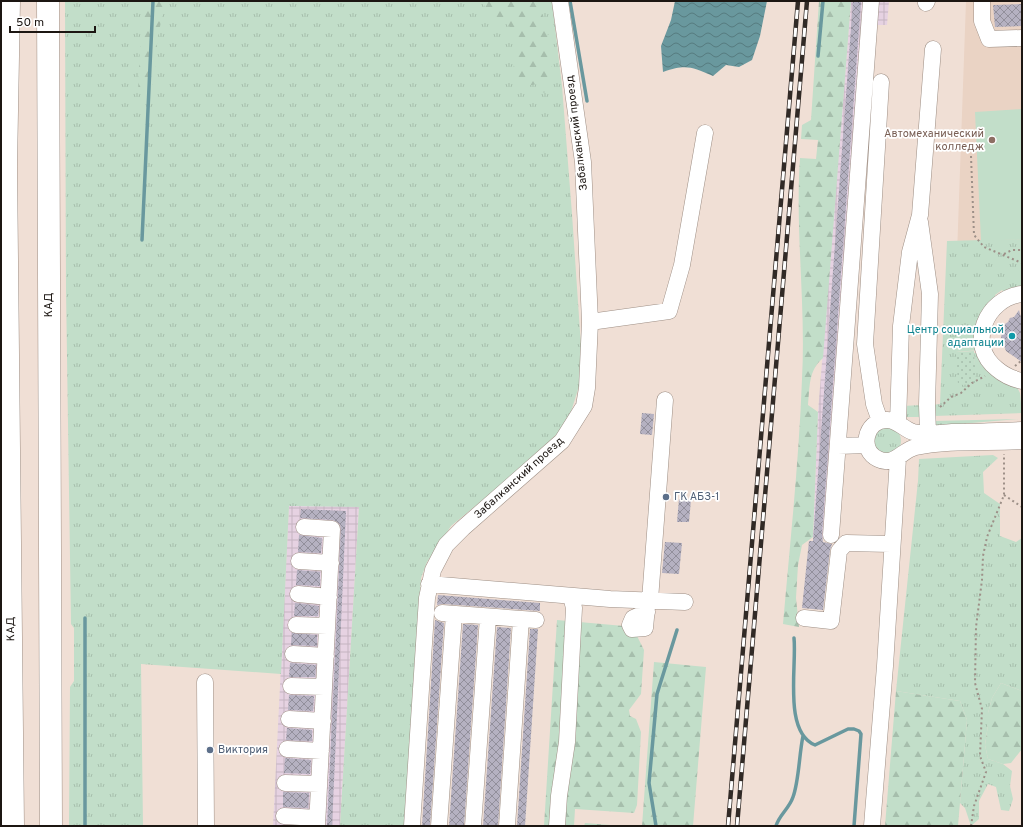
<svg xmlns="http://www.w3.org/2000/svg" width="1023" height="827" viewBox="0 0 1023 827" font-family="Overpass,sans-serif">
	<defs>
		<pattern id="industrial-grid" width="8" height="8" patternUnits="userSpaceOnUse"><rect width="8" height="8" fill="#e6d2e2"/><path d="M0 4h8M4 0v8" fill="none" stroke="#c5b4c1"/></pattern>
		<pattern id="grass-tufts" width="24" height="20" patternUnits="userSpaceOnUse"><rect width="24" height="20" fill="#c2dec9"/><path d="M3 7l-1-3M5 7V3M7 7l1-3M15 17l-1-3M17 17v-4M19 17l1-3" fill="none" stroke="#a6beac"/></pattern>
		<pattern id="forest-firs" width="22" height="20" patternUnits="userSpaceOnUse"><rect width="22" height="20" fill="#c2dec9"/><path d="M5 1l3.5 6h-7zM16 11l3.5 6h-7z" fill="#a6beac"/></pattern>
		<pattern id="park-dots" width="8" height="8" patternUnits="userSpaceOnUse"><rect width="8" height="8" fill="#c2dec9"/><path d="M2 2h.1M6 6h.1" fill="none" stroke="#a6beac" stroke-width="1.8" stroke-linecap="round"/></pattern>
		<pattern id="water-waves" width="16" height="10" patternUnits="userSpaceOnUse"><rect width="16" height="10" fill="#69989e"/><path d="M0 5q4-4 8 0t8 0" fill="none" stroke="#567b7f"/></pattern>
		<pattern id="building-cross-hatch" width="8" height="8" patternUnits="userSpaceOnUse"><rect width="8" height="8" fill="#b5b1c1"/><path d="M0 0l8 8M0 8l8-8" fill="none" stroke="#928f9b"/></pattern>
	</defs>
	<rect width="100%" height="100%" fill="#f0dfd5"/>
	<!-- industrial -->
	<path fill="url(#industrial-grid)" d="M851 1H889L887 25H874L836 539 813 537 818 412Z
		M289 506H359L340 826H273Z"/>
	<!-- built -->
	<path fill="#ead3c4" d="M966 1H1022V279L956 283Z"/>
	<!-- grass -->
	<path fill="url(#grass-tufts)" d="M65 1H552L562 86 572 214 581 346 580 383 570 415 560 431 524 466 451 526 427 562 421 578 406 826H340L359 507 289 506 281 674 141 664 143 826H69L70 687 74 681V628L71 624 66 290Z
		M1022 239V290L1005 293 1002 290 995 295 996 299 980 350 956 352 975 384 974 353H981L1016 385 1020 393 1022 413 934 416 932 405 940 404 947 241Z
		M922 405V417H906L902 406Z
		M1019 419 937 426 934 421Z
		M873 441a14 14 0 1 1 28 0a14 14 0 1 1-28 0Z
		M993 455 998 458 983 472 984 493 1000 504V536L1016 542 1022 538V691L1001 683 992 698 988 713V725L985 745 988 759 1003 764 1012 771 1010 786 1013 799 1009 811 1001 810 996 787 988 784 979 801V819L971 826 965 808 960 803 967 720 960 701 896 691 918 481 919 459Z"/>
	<!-- forest -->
	<path fill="url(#forest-firs)" d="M142 1H163C164 16 158 30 157 45 155 62 157 76 150 92H138Z
		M483 1H533L536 3 546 24 552 60V83L544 93 536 84 525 87C509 74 513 73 516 55 518 48 517 40 516 33L508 25 487 13Z
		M819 1H851L823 358C808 371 810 387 808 405L818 412 813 537 802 545 798 565 796 598 799 627 783 624C790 543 799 461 802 379 806 305 795 232 800 158L816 159 818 140 801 139 802 125 811 120Z
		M557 620 624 626 635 632 644 650 641 694 629 710 630 716 636 719 641 732 637 805 634 813 575 809 574 826H544Z
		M654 662 706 667 693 826H642Z
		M1001 683 1022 691V749L1011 763 1003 764 988 759 985 745 988 725V713L992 698Z
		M896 691 960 701 967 720 958 826H885Z
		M585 823 623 826H584Z"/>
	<!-- park -->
	<path fill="url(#park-dots)" d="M974 351 976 384 958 385 956 352Z"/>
	<!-- pitch -->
	<path fill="#c2dec9" d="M1022 109V239L981 241 975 112Z"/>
	<!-- water -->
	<path fill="url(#water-waves)" d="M675 1H767L760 36 752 60 739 67 726 65 713 76C691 67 687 64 663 72L661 46 671 20Z"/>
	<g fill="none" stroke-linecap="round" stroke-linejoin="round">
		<!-- stream -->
		<path stroke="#69989e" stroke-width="3.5" d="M570 1 587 101
			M818 56 823 1
			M142 240 153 1
			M85 618V826
			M794 638C797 666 783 732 815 745L848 729H854L859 731 861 734 854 826
			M656 826 649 783 657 694 677 630
			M776 826C779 815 789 809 793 797 799 781 799 755 803 736"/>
	</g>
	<!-- building -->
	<path fill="url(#building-cross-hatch)" d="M853 1H861L822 534 823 542 832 544 830 550 823 610 802 608 809 541H813Z
		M1022 4V26L995 27 993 5Z
		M1019 310 1022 321V362L1006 351 1001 337 1005 324 1008 322 1010 318 1014 317Z
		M642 413 654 414 652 435 640 434Z
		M679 499 691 500 689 522H677Z
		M301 509 346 511 332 826H327L341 529 340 524 333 520 300 518Z
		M299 535 322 538 321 553 298 552Z
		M665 542 682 543 679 574 662 573Z
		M297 570 320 572V586L296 585Z
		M438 595 540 603V611L443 604 437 605Z
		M295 603 319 606 318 616H294Z
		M435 620 444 623 430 826H422Z
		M463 624 478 625 464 826H449Z
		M497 627 511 628 498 826H483Z
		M530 629H538L525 826H517Z
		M292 633 317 635V646L291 645Z
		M290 663 316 665 315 677H289Z
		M289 695 314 696 313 711 288 710Z
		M287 728 312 730V741L286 740Z
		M285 758 311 760 310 774 284 773Z
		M283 792 309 793 308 808 283 807Z"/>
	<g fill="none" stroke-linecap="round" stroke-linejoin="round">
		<!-- minor casing -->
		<g stroke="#9e8f85" stroke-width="17">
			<path id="minor" d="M982 1V21L989 39 1022 38
				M926 3 927 1
				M920 222 930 294 927 405 928 433
				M1022 294C986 298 966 345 997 369 1004 375 1013 379 1022 381
				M590 322 669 311 682 265 705 133
				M880 421 874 404 865 344 881 82
				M898 423 901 326 910 252 920 215 933 49
				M1022 430C999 431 975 432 952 432 940 433 925 435 913 432 903 429 897 419 886 420 865 421 859 450 878 459 894 467 902 450 916 447 948 440 989 443 1022 441
				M838 446 867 445
				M304 527 332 529 317 826
				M831 535 871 1
				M299 561 331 563
				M429 584 610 599 685 602
				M298 594 329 597
				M647 612 633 618 630 625 632 629 645 628 647 607 650 600 665 400
				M442 613 536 620
				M804 618 831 621 839 551 846 543 891 544
				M296 625 327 626
				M293 654 326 656
				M205 682 206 826
				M291 686 324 687
				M289 719 323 721
				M287 749 321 751
				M285 783 319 784
				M284 816 317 818
				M412 826 427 598 433 570 446 545 463 528 562 441 584 406 587 388 590 322 583 162 560 1
				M439 826 454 614
				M473 826 488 617
				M507 826 521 619
				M557 826 559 796 567 742 574 608 571 596
				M872 826 885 666 898 458"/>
		</g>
		<!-- highway casing -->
		<g stroke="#9e8f85" stroke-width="23">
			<path id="highway" d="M9 1 6 166 13 826
				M48 1 51 826"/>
		</g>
		<!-- path -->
		<path stroke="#9d9088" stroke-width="2" stroke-dasharray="2 3" stroke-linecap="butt" d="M971 156 974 235 984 247 1022 263
			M1004 254 1012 250H1022
			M1015 366 1022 360
			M940 407 951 397 961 393 972 383 985 376
			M1004 495 1022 507
			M971 826 974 806 986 772 980 756 982 709 975 683 976 627 982 580 983 556 987 537 1004 495V454"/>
		<!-- minor -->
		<use href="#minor" stroke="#fff" stroke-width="16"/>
		<!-- highway -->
		<use href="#highway" stroke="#fff" stroke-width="22"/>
		<!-- rail casing -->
		<g stroke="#312a26" stroke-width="4.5">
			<path id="rail" d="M728 826 798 1
				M737 826 807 1"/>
		</g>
		<!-- rail -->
		<use href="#rail" stroke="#fff" stroke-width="3" stroke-dasharray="9" stroke-linecap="butt"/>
	</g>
	<!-- markers -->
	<circle fill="#8d6e63" stroke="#fff" stroke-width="1.5" cx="992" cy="140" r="4"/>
	<circle fill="#0f9aa8" stroke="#fff" stroke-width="1.5" cx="1012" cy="336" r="4"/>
	<g fill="#5c6f8a" stroke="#fff" stroke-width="1.5">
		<circle cx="666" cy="497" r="4"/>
		<circle cx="210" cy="750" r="4"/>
	</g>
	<g text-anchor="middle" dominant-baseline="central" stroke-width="3.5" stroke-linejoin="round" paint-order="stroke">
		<!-- street labels -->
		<g font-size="11" fill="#1c1612" stroke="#fff">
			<text transform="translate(577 133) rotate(-97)">Забалканский проезд</text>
			<text transform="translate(49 305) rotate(-90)">КАД</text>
			<text transform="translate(519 478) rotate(-42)">Забалканский проезд</text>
			<text transform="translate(11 629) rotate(-91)">КАД</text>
		</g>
		<!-- education labels -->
		<g font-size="11" fill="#785e54" stroke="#fff" text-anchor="end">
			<text x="984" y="134">Автомеханический<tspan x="984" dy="13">колледж</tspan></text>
		</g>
		<!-- culture labels -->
		<g font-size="11" fill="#0d838f" stroke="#fff" text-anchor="end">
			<text x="1004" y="330">Центр социальной<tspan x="1004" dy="13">адаптации</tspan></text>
		</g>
		<!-- service labels -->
		<g font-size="11" fill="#4e5e75" stroke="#fff" text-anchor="start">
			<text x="674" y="497">ГК АБЗ-1</text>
			<text x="218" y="750">Виктория</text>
		</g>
	</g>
	<!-- border -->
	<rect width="1023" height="827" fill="none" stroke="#1c1612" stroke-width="4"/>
	<!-- scale -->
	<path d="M10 26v6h85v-6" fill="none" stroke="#1c1612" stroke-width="2"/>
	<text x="16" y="26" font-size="12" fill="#1c1612" stroke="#ffffff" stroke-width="3" paint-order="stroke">50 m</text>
</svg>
